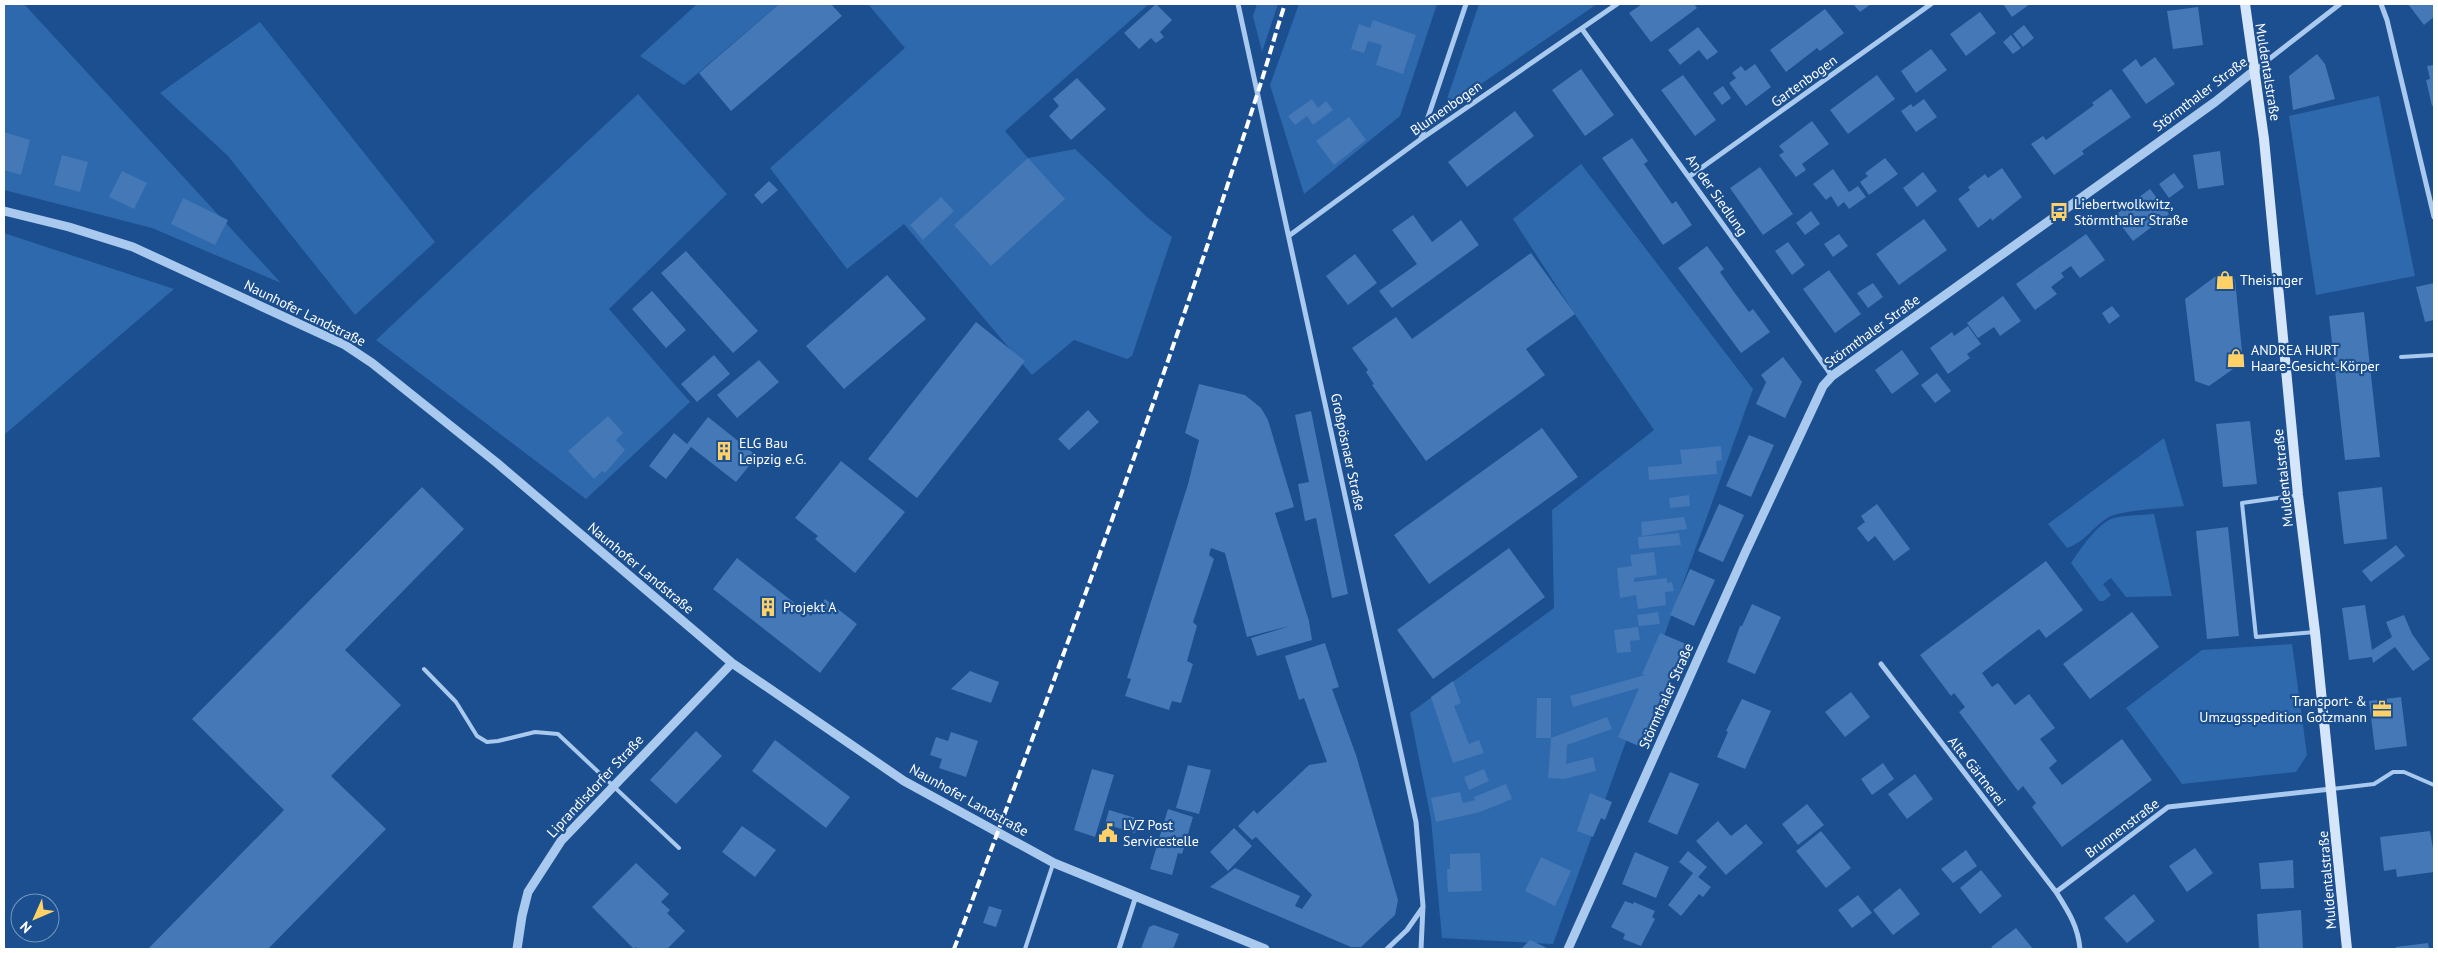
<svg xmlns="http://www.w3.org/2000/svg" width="2438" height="953" viewBox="0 0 2438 953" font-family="'PT Sans',sans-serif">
	<rect width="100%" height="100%" fill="#1b4f8f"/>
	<!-- green -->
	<path fill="#2e69ad" d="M4 4H24L281 283 152 228 4 190Z
		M697 4H779L684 85 640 56Z
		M868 4H1149L1005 131 1028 158 1075 149 1148 218 1172 237 1132 356 1127 359 1074 340 1032 375 904 224 847 269 770 168 905 48Z
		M1257 4H1278L1262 52 1253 16Z
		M1299 4H1437L1400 116 1304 194 1270 85Z
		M1479 4H1597L1452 104 1447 99Z
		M260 22 435 242 355 315 228 156 160 93Z
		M638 94 727 194 609 309 690 402 586 499 376 340Z
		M2379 96 2415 276 2316 295 2289 116Z
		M1581 164 1753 389 1553 944 1442 938 1431 819 1410 713 1554 608 1552 510 1654 430 1576 316 1513 219Z
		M4 233 174 289 4 435Z
		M2164 438 2184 506C2167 508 2120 510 2107 518 2092 528 2085 542 2067 548L2048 524Z
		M2154 514 2172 596 2126 597 2111 578 2103 584 2111 595 2104 601H2099L2071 563C2080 550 2098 522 2114 518 2127 515 2141 515 2154 514Z
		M2292 644 2307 755 2296 772 2182 784 2126 708 2202 650Z"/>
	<!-- building -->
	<path fill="#4478b7" d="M779 4H831L842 16 731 111 699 73Z
		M1156 4 1172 20 1160 32 1164 37 1156 43 1151 38 1139 49 1124 33Z
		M1642 4H1694L1697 8 1651 42 1629 13Z
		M1853 4H1871L1860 12Z
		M2003 4H2030L2012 17Z
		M2408 4H2434V17L2424 25Z
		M2198 7 2203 45 2173 49 2167 11Z
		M1825 9 1844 33 1820 51 1817 48 1786 72 1770 50Z
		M1980 12 1996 33 1966 56 1950 34Z
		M1373 20 1416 35 1403 74 1376 65 1382 45 1368 41 1364 53 1351 49 1359 24 1370 28Z
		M2024 25 2034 38 2023 47 2013 34Z
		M1698 27 1718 52 1707 60 1699 50 1680 65 1668 50Z
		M2011 35 2021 48 2013 54 2003 42Z
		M1931 49 1947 70 1916 93 1901 71Z
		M2317 54 2325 64 2335 99 2293 110 2289 76Z
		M2155 57 2175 84 2146 104 2122 70 2136 59 2141 67Z
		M1755 64 1771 87 1746 106 1729 83 1736 78 1732 73 1741 66 1745 71Z
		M2434 65V106H2432L2426 80 2430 79 2427 66Z
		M1581 69 1614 115 1585 136 1552 90Z
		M1683 75 1716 120 1695 136 1661 90Z
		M1877 75 1895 99 1848 134 1830 110Z
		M1077 78 1106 109 1071 140 1049 116 1059 106 1053 99Z
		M1723 86 1731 98 1722 105 1713 93Z
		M2111 89 2131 117 2082 151 2084 154 2054 175 2031 144 2043 136 2046 140 2094 105 2092 103Z
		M1312 99 1318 108 1326 101 1333 110 1313 125 1307 116 1295 125 1288 116Z
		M1924 99 1937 117 1916 132 1901 111 1911 104 1913 107Z
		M1515 111 1534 136 1467 187 1448 162Z
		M1349 117 1366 140 1334 165 1316 141Z
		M1812 121 1829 144 1802 164 1806 170 1796 177 1779 155 1784 152 1779 146Z
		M4 132 30 140 21 175 4 170Z
		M1632 138 1648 161 1644 164 1672 204 1676 201 1692 225 1663 245 1602 158Z
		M2220 151 2224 185 2198 189 2193 155Z
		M62 155 88 162 80 192 54 185Z
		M1028 158 1065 199 991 266 954 225Z
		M1885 158 1898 174 1869 195 1860 182 1868 176 1865 173Z
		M1760 167 1793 214 1763 235 1730 188Z
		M2002 168 2022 197 1992 221 1991 218 1978 228 1958 199 1970 190 1968 187 1985 174 1988 178Z
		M1833 169 1849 192 1858 186 1866 197 1849 209 1844 202 1838 207 1831 196 1826 200 1813 184Z
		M122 171 147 183 134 209 109 197Z
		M1923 172 1937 191 1917 207 1903 188Z
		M2174 173 2184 187 2169 198 2159 184Z
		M769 181 778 190 762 204 754 195Z
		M2150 189 2169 214 2133 241 2114 216Z
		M941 197 954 211 923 240 910 225Z
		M183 198 228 220 215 245 171 224Z
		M1811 211 1820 224 1805 235 1796 223Z
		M1413 215 1432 242 1461 220 1479 245 1392 308 1379 291 1417 264 1392 230Z
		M1924 219 1947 250 1899 285 1876 254Z
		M1839 234 1848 246 1833 257 1824 244Z
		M2086 234 2105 260 2080 278 2071 266 2061 273 2064 277 2051 287 2057 294 2035 310 2016 284Z
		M1788 242 1805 265 1792 275 1775 251Z
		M1707 246 1724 269 1720 272 1734 292 1749 312 1753 309 1770 332 1741 353 1678 268Z
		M686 251 758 331 733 353 661 273Z
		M1531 253 1575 314 1526 349 1545 375 1426 461 1372 385 1374 384 1366 372 1368 370 1352 348 1396 317 1412 339Z
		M1355 254 1377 283 1348 305 1326 276Z
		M1829 270 1861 314 1835 333 1803 289Z
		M2220 273 2235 279 2243 362 2209 386 2195 381 2185 299Z
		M887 275 926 319 844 389 806 346Z
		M1873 283 1883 297 1868 308 1857 293Z
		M2434 283V320L2425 322 2416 287Z
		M652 291 686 330 666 348 632 309Z
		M2003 296 2021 321 2000 336 1994 327 1978 338 1967 323Z
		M2112 306 2120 316 2109 324 2102 313Z
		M2364 312 2380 457 2345 460 2329 316Z
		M976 322 1025 361 917 498 868 459Z
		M1968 326 1981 344 1967 354 1970 358 1948 374 1930 348 1952 332 1954 336Z
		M1902 350 1919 374 1892 394 1875 370Z
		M714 355 730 374 697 402 681 384Z
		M1783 357 1802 382 1785 418 1756 404 1766 382 1761 375Z
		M759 360 779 382 737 418 717 395Z
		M1937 373 1951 391 1935 403 1921 385Z
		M1199 384 1245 395 1261 408 1268 420 1294 507 1275 513 1309 621 1312 640 1257 656 1251 638 1290 626 1247 637 1225 553 1211 548 1209 555 1214 559 1193 622 1197 626 1187 661 1193 664 1181 703 1172 701 1169 710 1125 696 1131 679 1127 678 1188 484 1199 440 1185 433Z
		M1088 410 1099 422 1069 450 1058 439Z
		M1311 411 1348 594 1332 598 1316 518 1305 521 1298 484 1309 482 1295 415Z
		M608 416 623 433 616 440 625 450 605 473 602 471 594 479 568 451Z
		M708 417 757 456 736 482 691 447 666 479 649 466 674 433 687 444Z
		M2250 421 2257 484 2223 487 2216 424Z
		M1542 428 1578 477 1429 584 1394 535Z
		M1749 435 1774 445 1751 497 1726 486Z
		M1721 446 1722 460 1716 461 1717 474 1649 480 1648 467 1682 464 1680 450Z
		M841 461 905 512 855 573 815 539 818 536 795 518Z
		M422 487 464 529 345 650 401 705 331 776 386 829 268 949H148L284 810 192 719Z
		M2382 487 2387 539 2344 544 2338 492Z
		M1689 495 1690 506 1670 508 1669 498Z
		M1719 504 1744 515 1723 562 1698 551Z
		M1877 504 1910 549 1894 561 1875 536 1868 542 1857 528 1865 522 1861 516Z
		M1684 517 1687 529 1642 536 1641 522Z
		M2228 527 2239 636 2207 639 2196 531Z
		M1679 533 1681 545 1639 549 1638 537Z
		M2396 545 2405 556 2371 582 2362 571Z
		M1509 548 1545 597 1433 679 1397 630Z
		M1654 552 1657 575 1634 578V582L1667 578V583L1672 582 1674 591 1665 592 1666 605 1638 609 1636 595 1620 598 1617 568 1632 566 1630 555Z
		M737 558 811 616 825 599 857 624 820 673 713 589Z
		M2046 561 2083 610 2046 638 2039 629 1982 673 1992 687 1998 683 2015 705 2029 694 2055 728 2040 739 2057 761 2049 768 2062 785 2122 739 2152 780 2062 847 2032 807 2036 803 2023 786 2018 791 1959 712 1965 707 1954 693 1951 696 1920 655Z
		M1690 569 1715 580 1694 626 1670 615Z
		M1752 604 1781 617 1755 674 1727 662 1740 626H1742Z
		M2365 605 2372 650 2392 637 2386 622 2404 615 2412 634 2430 659 2413 671 2395 647 2373 663 2372 657 2349 660 2342 608Z
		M1658 612 1660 624 1639 626 1637 615Z
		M2132 612 2159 647 2090 699 2063 664Z
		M1638 627 1640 640 1630 641 1631 652 1617 653 1614 630Z
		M1660 633 1686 644 1641 747 1618 737 1639 688 1573 707 1570 696 1645 675 1642 674Z
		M1325 643 1339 687 1332 689 1356 755 1398 900 1395 915 1361 947H1351L1210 887 1235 868 1300 896 1295 906 1302 909 1312 895 1256 837 1252 840 1238 826 1254 810 1257 814 1309 765 1327 762 1304 698 1299 700 1285 656Z
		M970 671 999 682 991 703 951 689Z
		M1453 681 1461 703 1454 706 1469 744 1479 740 1484 753 1453 763 1431 697Z
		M1851 692 1870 717 1845 737 1825 712Z
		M2401 697 2407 746 2375 750 2369 701Z
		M1537 698H1551V738H1536Z
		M1742 699 1771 711 1745 769 1717 757 1728 732 1726 731Z
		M1607 717 1612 729 1567 745 1566 764 1593 757 1596 771 1564 779 1548 778 1551 738Z
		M696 731 722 756 676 804 650 780Z
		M951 732 978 741 966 777 939 768 942 759 930 755 936 737 948 741Z
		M775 740 850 797 826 828 752 771Z
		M1883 763 1894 779 1872 795 1861 779Z
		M1188 765 1211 770 1199 814 1176 808Z
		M1092 769 1114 775 1095 837 1074 830Z
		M1484 769 1489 781 1469 790 1464 777Z
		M1670 772 1699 784 1677 835 1648 822Z
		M1915 774 1933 799 1907 819 1888 794Z
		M1506 784 1512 799 1480 812 1436 822 1431 798 1460 792 1463 803 1475 800 1474 797Z
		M1590 793 1612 802 1605 820 1601 818 1593 837 1577 831Z
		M1807 804 1824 825 1798 845 1782 824Z
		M1168 809 1193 817 1182 854 1178 853 1172 875 1150 869Z
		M1109 810 1139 819 1135 833 1105 824Z
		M1718 821 1731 836 1746 824 1763 843 1726 875 1696 841Z
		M742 826 776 850 755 877 722 852Z
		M1234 828 1252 846 1228 871 1210 852Z
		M1821 831 1851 868 1826 888 1796 851Z
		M2430 831 2434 854V872L2397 877 2396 869 2384 871 2380 837Z
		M2195 848 2213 873 2187 892 2169 866Z
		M1966 850 1977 866 1953 883 1941 869Z
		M1688 851 1707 867 1698 877 1711 887 1703 897 1699 894 1681 916 1668 905 1693 873 1679 862Z
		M1635 852 1669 867 1656 898 1622 884Z
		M1480 853 1482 891 1448 892 1447 869H1450V854Z
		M1541 857 1571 871 1555 906 1525 891Z
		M2293 860 2294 888 2261 889 2259 863Z
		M636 863 669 894 661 902 670 910 667 913 685 931 667 949H638L636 947 634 949 592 907Z
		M1981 870 2002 896 1980 914 1960 888Z
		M1900 888 1920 914 1893 935 1873 910Z
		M2134 894 2155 921 2127 943 2104 918Z
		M1858 895 1872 913 1852 928 1838 910Z
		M1625 901 1633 904 1634 902 1655 911 1652 917 1655 919 1641 946 1623 939 1625 934 1611 927Z
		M989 906 1002 910 996 927 983 923Z
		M2301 910 2303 949H2259L2257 914Z
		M1154 925 1179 934 1173 949H1141L1149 927Z
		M2016 928 2033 949H1994L1991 947Z
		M1530 940 1549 949H1521Z
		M2428 943 2429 949H2396V947Z"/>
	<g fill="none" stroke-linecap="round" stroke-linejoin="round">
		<!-- service -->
		<path stroke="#a9c9ee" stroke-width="4" d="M2401 357 2434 355
			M2298 495 2242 503 2256 637 2315 632
			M424 669 456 702 477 736 487 742 498 741 535 732 558 734 679 848
			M2332 789 2374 784 2393 772H2404L2434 785
			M1025 949 1053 864"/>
		<!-- minor -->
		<path stroke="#a9c9ee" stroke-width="5" d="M1238 4 1416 822 1423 906 1421 949
			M2381 4 2387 20 2434 217
			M1582 29 1832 376
			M2255 70 2340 4
			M1421 138 1466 4
			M1690 176 1931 4
			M1290 235 1421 139 1617 4
			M1881 664 2056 892
			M1119 949 1136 896
			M1387 949 1407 930 1423 907
			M2080 949C2078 926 2068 911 2056 892L2168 807 2331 789"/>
		<!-- tertiary -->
		<path stroke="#a9c9ee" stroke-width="9" d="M4 211 69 227 133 247 345 345 372 363 497 463 732 663 904 781 1054 863 1265 949
			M517 949 522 916 528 892 561 841 732 663
			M1568 949 1745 553 1823 386 1832 376 2215 102 2255 70"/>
		<!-- secondary -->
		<path stroke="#d6e6fa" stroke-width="10" d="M2245 4 2264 139 2298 495 2315 632 2347 949"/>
		<!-- rail -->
		<path stroke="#fff" stroke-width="4" stroke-dasharray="9 4" stroke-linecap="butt" d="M954 949C1060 667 1164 383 1257 95 1267 65 1275 34 1285 4"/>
	</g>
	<!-- icons -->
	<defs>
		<g id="bus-bare" transform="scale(1.5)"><path d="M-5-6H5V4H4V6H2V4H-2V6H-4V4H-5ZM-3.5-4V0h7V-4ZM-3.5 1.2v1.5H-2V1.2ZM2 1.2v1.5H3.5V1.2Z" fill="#ffd166" stroke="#1b4f8f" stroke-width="2.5" paint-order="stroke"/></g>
		<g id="shop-bare" transform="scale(1.5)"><path d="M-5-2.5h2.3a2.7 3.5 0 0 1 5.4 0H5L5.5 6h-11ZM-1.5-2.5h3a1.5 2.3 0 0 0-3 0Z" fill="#ffd166" stroke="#1b4f8f" stroke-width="2.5" paint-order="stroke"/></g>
		<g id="building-bare" transform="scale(1.5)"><path d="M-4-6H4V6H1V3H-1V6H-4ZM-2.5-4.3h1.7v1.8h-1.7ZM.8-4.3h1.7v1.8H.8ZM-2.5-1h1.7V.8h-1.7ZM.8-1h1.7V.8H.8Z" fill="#ffd166" stroke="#1b4f8f" stroke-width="2.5" paint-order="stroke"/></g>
		<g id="office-bare" transform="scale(1.5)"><path d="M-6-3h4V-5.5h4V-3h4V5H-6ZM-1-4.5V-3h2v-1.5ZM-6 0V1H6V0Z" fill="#ffd166" stroke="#1b4f8f" stroke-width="2.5" paint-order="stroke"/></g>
		<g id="civic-bare" transform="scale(1.5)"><path d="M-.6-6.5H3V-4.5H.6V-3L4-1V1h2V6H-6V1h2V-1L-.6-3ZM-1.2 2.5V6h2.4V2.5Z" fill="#ffd166" stroke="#1b4f8f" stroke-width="2.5" paint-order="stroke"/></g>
	</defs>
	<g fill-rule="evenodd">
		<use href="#bus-bare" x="2059" y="212"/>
		<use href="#shop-bare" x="2225" y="280"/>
		<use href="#shop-bare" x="2236" y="358"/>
		<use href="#building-bare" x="724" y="451"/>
		<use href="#building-bare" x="768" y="607"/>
		<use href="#office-bare" x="2382" y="709"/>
		<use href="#civic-bare" x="1108" y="833"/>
	</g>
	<g text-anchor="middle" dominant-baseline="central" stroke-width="4.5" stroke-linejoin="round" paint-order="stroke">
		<!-- street labels -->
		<g font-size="14" fill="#fff" stroke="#1b4f8f">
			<text transform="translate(2268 72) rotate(81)">Muldentalstraße</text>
			<text transform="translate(1804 81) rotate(-36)">Gartenbogen</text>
			<text transform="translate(2200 94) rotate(-37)">Störmthaler Straße</text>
			<text transform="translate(1446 108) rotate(-35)">Blumenbogen</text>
			<text transform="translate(1717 195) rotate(55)">An der Siedlung</text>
			<text transform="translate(305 313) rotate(26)">Naunhofer Landstraße</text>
			<text transform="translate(1872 331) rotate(-36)">Störmthaler Straße</text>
			<text transform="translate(1348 452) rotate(78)">Großpösnaer Straße</text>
			<text transform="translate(2283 478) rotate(-96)">Muldentalstraße</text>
			<text transform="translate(641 568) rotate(40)">Naunhofer Landstraße</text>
			<text transform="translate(1666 696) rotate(-66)">Störmthaler Straße</text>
			<text transform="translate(1977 771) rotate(52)">Alte Gärtnerei</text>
			<text transform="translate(595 786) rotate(-47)">Liprandisdorfer Straße</text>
			<text transform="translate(969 800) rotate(29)">Naunhofer Landstraße</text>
			<text transform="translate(2122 828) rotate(-37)">Brunnenstraße</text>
			<text transform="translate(2327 880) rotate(-95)">Muldentalstraße</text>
		</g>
		<!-- poi labels -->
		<g font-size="14" fill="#fff" stroke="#1b4f8f" text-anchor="start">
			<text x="2074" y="204">Liebertwolkwitz,<tspan x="2074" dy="16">Störmthaler Straße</tspan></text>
			<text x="2240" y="280">Theisinger</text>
			<text x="2251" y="350">ANDREA HURT<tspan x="2251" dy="16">Haare-Gesicht-Körper</tspan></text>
			<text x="739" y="443">ELG Bau<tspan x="739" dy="16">Leipzig e.G.</tspan></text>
			<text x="783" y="607">Projekt A</text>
			<text x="2367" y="701" text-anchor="end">Transport- &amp;<tspan x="2367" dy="16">Umzugsspedition Gotzmann</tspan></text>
			<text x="1123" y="825">LVZ Post<tspan x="1123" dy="16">Servicestelle</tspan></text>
		</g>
	</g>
	<!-- border -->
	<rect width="2438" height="953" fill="none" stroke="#ffffff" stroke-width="10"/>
	<!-- north arrow -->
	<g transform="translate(35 918) rotate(225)"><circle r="24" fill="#1b4f8f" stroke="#7695bc"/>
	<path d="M0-4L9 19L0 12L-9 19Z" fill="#ffd166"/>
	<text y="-8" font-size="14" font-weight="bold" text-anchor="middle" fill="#ffffff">N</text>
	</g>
</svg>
